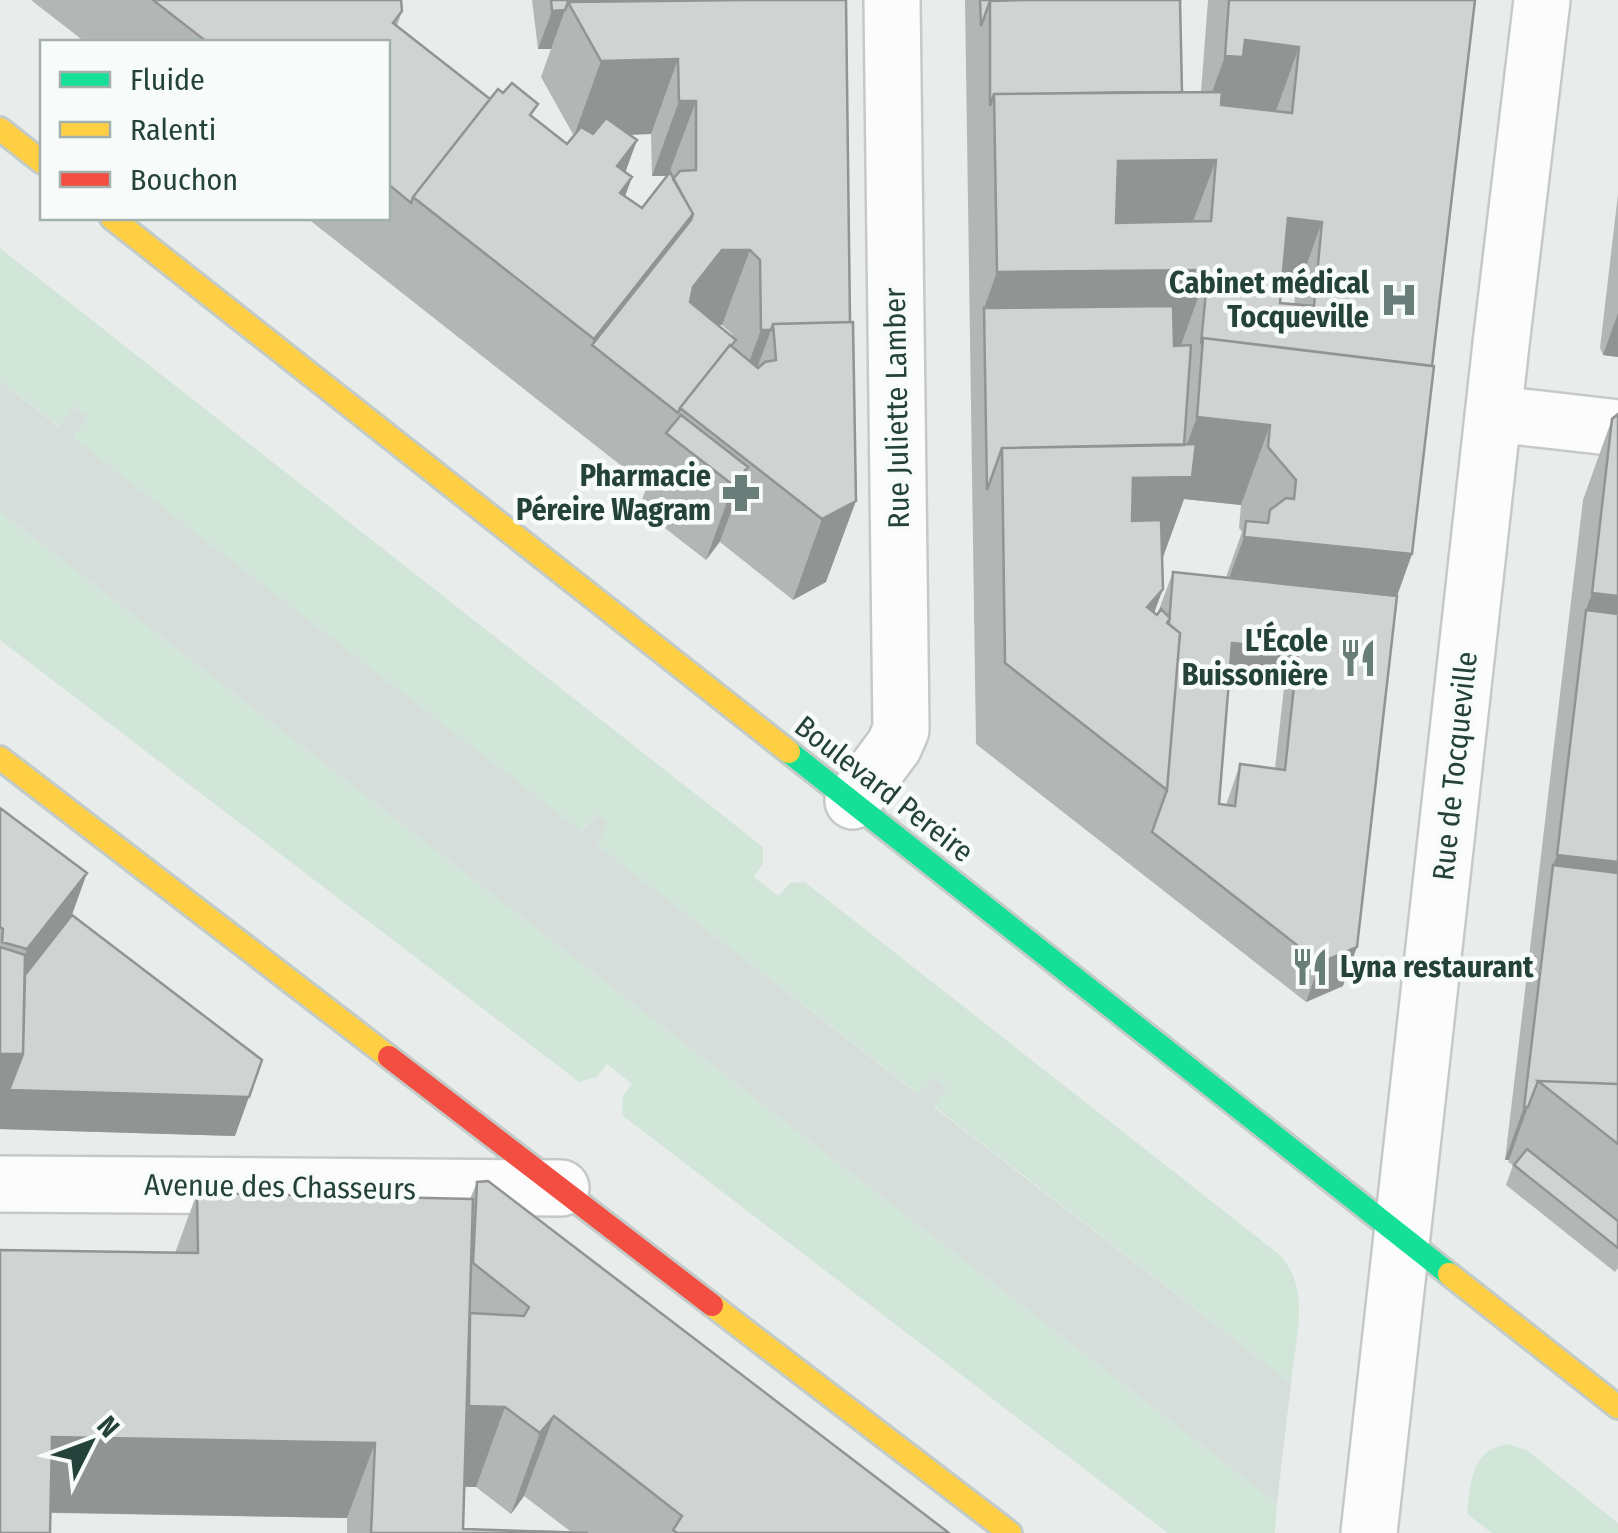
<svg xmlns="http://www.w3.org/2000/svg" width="1618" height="1533" viewBox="0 0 1618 1533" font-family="'Fira Sans Condensed',sans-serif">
	<rect width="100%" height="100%" fill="#e8edeb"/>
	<!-- built -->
	<path fill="#d6dedb" d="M0 381 58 426 74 407 89 417 73 437 582 831 598 815 609 823 598 845 918 1094 934 1077 948 1088 934 1107 1291 1383 1277 1504 0 512Z"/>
	<!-- green -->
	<path fill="#d1e6d8" d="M0 248 763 847V864L754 876 755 878 779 896 790 883 805 882 1280 1255C1312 1290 1295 1339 1291 1383L934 1106 947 1088 935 1077 919 1094 597 845 608 823 598 815 581 831 73 438 88 417 74 407 59 426 0 381Z
		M0 512 1277 1504 1275 1533H1168L622 1115 623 1096 632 1084 607 1064 597 1077 579 1082 0 640Z
		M1508 1444 1528 1451 1618 1523V1533H1492L1467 1514C1471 1482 1470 1450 1508 1444Z"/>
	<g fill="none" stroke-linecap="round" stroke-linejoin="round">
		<!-- street casing -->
		<g stroke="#c5cac8" stroke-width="60">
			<path id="street" d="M1495 414 1618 428
				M853 801 894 746 901 730 892 0
				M0 1184 561 1188
				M1369 1533 1501 344 1542 0"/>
		</g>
		<!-- fast casing -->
		<g stroke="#c3cbc8" stroke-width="28">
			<path id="fast" d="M789 752 1449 1274"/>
		</g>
		<!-- slow casing -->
		<g stroke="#c3cbc8" stroke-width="28">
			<path id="slow" d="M0 129 42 162
				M112 218 789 752
				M0 758 389 1057
				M1449 1274 1618 1407
				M712 1305 1010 1533"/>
		</g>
		<!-- jam casing -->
		<g stroke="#c3cbc8" stroke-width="28">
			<path id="jam" d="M389 1057 712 1305"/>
		</g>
		<!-- street -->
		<use href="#street" stroke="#fcfcfc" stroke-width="55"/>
		<!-- fast -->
		<use href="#fast" stroke="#16e098" stroke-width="22"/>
		<!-- slow -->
		<use href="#slow" stroke="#ffcf43" stroke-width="22"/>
		<!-- jam -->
		<use href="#jam" stroke="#f24e42" stroke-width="22"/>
	</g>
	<!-- wall -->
	<path fill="#b2b6b5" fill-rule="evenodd" d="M31 0H401L402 11 397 26 490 99 533 118 567 144 574 136 541 77 551 49H538L532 0H846L826 582 793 600 720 542 706 560 639 508 647 486 307 218H388V42H85ZM651 134 652 176H667L642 208 625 196 632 177 625 172 637 140 629 135ZM718 325H722L733 335V337Z
		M965 0H1182L1180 4 1182 92H1201L1208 0H1475L1432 366 1412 554 1397 596 1343 986 1306 1002 976 744ZM1281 295 1295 297 1294 305 1280 303ZM1184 499 1241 505 1239 528 1242 532 1226 577 1173 572 1157 615 1154 613 1163 557ZM1229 683 1284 688 1275 768 1240 764 1226 805 1219 804Z
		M1618 194V357L1603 355 1600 348Z
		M1618 414V1268L1615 1272 1506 1185 1513 1165 1508 1162 1509 1160H1505L1583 500 1612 419Z
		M0 808 72 915 235 1136 0 1129Z
		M477 1182 949 1533H347V1518L50 1513 0 1533 175 1253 197 1193 470 1199ZM464 1487H476L511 1514 524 1496 570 1531 463 1529Z"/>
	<!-- shaded-wall -->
	<path fill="#919493" d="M565 10 551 49H538L552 11Z
		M1245 40 1299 47 1272 122 1198 131 1225 56Z
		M678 59 651 134 574 136 601 61Z
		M679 101H696L668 176H652Z
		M995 106 1216 160 1188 235 1090 236Z
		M637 140 608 220 617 166Z
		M632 177 603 258 620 193Z
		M693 214 664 295 592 345 594 339Z
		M1288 218 1322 222 1295 297 1261 293Z
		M722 250H750L722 325H695L665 362 693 287Z
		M1208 270 1181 345 985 347 984 308 997 272Z
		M1618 313V357L1603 355Z
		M761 330H771L744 404 733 405Z
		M1197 417 1270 425 1241 505 1184 499 1163 557 1103 559 1133 478 1175 477Z
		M748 467 720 541 706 560 733 485Z
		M856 501 826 582 793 600 822 519Z
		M1244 537 1412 554 1383 635 1215 617Z
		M1163 589 1133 670 1147 607Z
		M1592 593 1618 596V680L1586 610Z
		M1232 643 1298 649 1284 688 1218 682Z
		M1557 855 1618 862V928L1553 865Z
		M87 873 58 954 12 991 27 949Z
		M1357 947 1343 986 1306 1002 1320 963Z
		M0 1054H23L249 1097 235 1136 0 1129Z
		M1524 1107H1528L1509 1160H1505Z
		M469 1406 505 1407 476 1487 440 1486Z
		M554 1416 524 1496 511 1514 540 1433Z
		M52 1437 375 1443 347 1518 24 1512Z"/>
	<!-- building -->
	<path fill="#cfd4d2" stroke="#919493" stroke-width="2.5" fill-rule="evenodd" d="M153 0H401L402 11 393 23 490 99 413 197 411 203 388 184V42H207Z
		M551 0H747L568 2 565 10 552 11Z
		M746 0H846L850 322 773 324 771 330H761L760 260 750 250H722L693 287 690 302 736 340 731 346 730 345 680 408 678 413 592 345 691 220 693 214 673 179 680 171 696 170V101H679L678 59 601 61 568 2Z
		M980 0H1028L990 1 981 26Z
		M1028 0H1180L1182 92 994 94 990 106V1Z
		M1229 0H1475L1432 366 1203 338 1201 344 1208 270 997 272 994 94 1222 92 1221 105 1292 113 1299 47 1245 40 1243 57 1225 56ZM1216 160 1211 221 1116 223 1118 161ZM1288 218 1322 222 1314 306 1280 303Z
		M512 83 538 104 530 115 567 144 581 127 593 134 606 118 637 140 617 166 632 177 620 193 642 208 670 172 693 214 594 339 413 197 498 89 503 93Z
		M1173 306 1174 346 1191 345 1184 445 1002 448 987 490 984 308Z
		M853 322 856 501 822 519 680 408 730 345 758 368 765 362 776 360 773 324Z
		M1203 338 1434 366 1412 554 1244 537 1246 521 1268 523 1270 510 1286 498 1294 499 1296 480 1268 447 1270 425 1197 417Z
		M1618 414V596L1592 593 1612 419Z
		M681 415 748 467 733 485 666 433Z
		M1196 444 1192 477 1133 478 1132 521 1161 520 1163 589 1147 607 1157 615 1161 609 1170 618 1167 623 1180 633 1167 790 1005 663 1002 448Z
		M1173 572 1397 596 1357 947 1320 963 1152 832 1167 790 1180 633 1169 624ZM1232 643 1298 649 1285 770 1240 764 1235 806 1219 804Z
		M1586 610 1618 614V862L1557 855Z
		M0 808 87 873 27 949 2 942 3 929 0 927Z
		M1553 865 1618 873V1084L1538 1081 1528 1107H1524Z
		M72 915 262 1060 249 1097 9 1090 23 1054 25 975Z
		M0 947 25 955 23 1054H0Z
		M1538 1081 1618 1084V1144Z
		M1527 1149 1618 1221V1248L1514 1165Z
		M488 1181 949 1533H677L673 1530 682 1516 554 1416 540 1433 505 1407 469 1406 470 1313 524 1316 529 1307 473 1263 477 1182Z
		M197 1193 473 1199 463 1529 588 1533H371L375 1443 52 1437 50 1533H0V1250L198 1253Z"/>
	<!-- icons -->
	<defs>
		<g id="hospital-bare" transform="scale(3)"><path d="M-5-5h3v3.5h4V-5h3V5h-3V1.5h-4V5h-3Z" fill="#697e78" stroke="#f7fbf9" stroke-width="2.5" paint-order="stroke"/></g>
		<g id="pharmacy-bare" transform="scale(3)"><path d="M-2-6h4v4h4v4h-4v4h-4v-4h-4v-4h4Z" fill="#697e78" stroke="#f7fbf9" stroke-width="2.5" paint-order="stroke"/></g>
		<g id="restaurant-bare" transform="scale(3)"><path d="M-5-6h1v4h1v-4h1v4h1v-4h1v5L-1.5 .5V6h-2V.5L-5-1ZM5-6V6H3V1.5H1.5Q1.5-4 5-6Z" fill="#697e78" stroke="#f7fbf9" stroke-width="2.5" paint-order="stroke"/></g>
	</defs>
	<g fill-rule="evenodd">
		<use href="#hospital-bare" x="1399" y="300"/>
		<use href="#pharmacy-bare" x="741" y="493"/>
		<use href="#restaurant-bare" x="1358" y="658"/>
		<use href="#restaurant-bare" x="1310" y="967"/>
	</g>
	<g text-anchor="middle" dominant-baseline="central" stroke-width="9" stroke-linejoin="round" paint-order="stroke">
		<!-- poi labels -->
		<g font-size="30" font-weight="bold" fill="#24423a" stroke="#f7fbf9" text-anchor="end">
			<text x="1369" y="283">Cabinet médical<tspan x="1369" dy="34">Tocqueville</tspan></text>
			<text x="711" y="476">Pharmacie<tspan x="711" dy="34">Péreire Wagram</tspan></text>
			<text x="1328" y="641">L'École<tspan x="1328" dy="34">Buissonière</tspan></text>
			<text x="1340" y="967" text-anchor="start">Lyna restaurant</text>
		</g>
		<!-- street labels -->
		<g font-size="30" fill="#24423a" stroke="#f7fbf9">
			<text transform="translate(897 408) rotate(-91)">Rue Juliette Lamber</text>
			<text transform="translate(1455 766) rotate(-84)">Rue de Tocqueville</text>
			<text transform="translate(884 789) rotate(38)">Boulevard Pereire</text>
			<text transform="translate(280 1187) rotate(1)">Avenue des Chasseurs</text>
		</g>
	</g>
	<!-- legend -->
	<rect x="40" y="40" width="350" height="180" fill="#f7fbf9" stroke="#a3b1ad" stroke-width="2.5"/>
	<rect x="60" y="72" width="50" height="15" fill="#16e098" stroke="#a3b1ad" stroke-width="2.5"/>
	<text x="130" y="90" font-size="30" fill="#24423a">Fluide</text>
	<rect x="60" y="122" width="50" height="15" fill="#ffcf43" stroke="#a3b1ad" stroke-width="2.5"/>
	<text x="130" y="140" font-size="30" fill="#24423a">Ralenti</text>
	<rect x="60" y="172" width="50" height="15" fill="#f24e42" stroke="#a3b1ad" stroke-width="2.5"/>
	<text x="130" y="190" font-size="30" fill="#24423a">Bouchon</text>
	<!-- north arrow -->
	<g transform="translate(90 1443) rotate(48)" stroke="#f7fbf9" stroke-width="8" paint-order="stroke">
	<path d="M0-8L18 38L0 25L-18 38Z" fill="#24423a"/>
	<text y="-15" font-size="28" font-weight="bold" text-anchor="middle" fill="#24423a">N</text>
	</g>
</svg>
